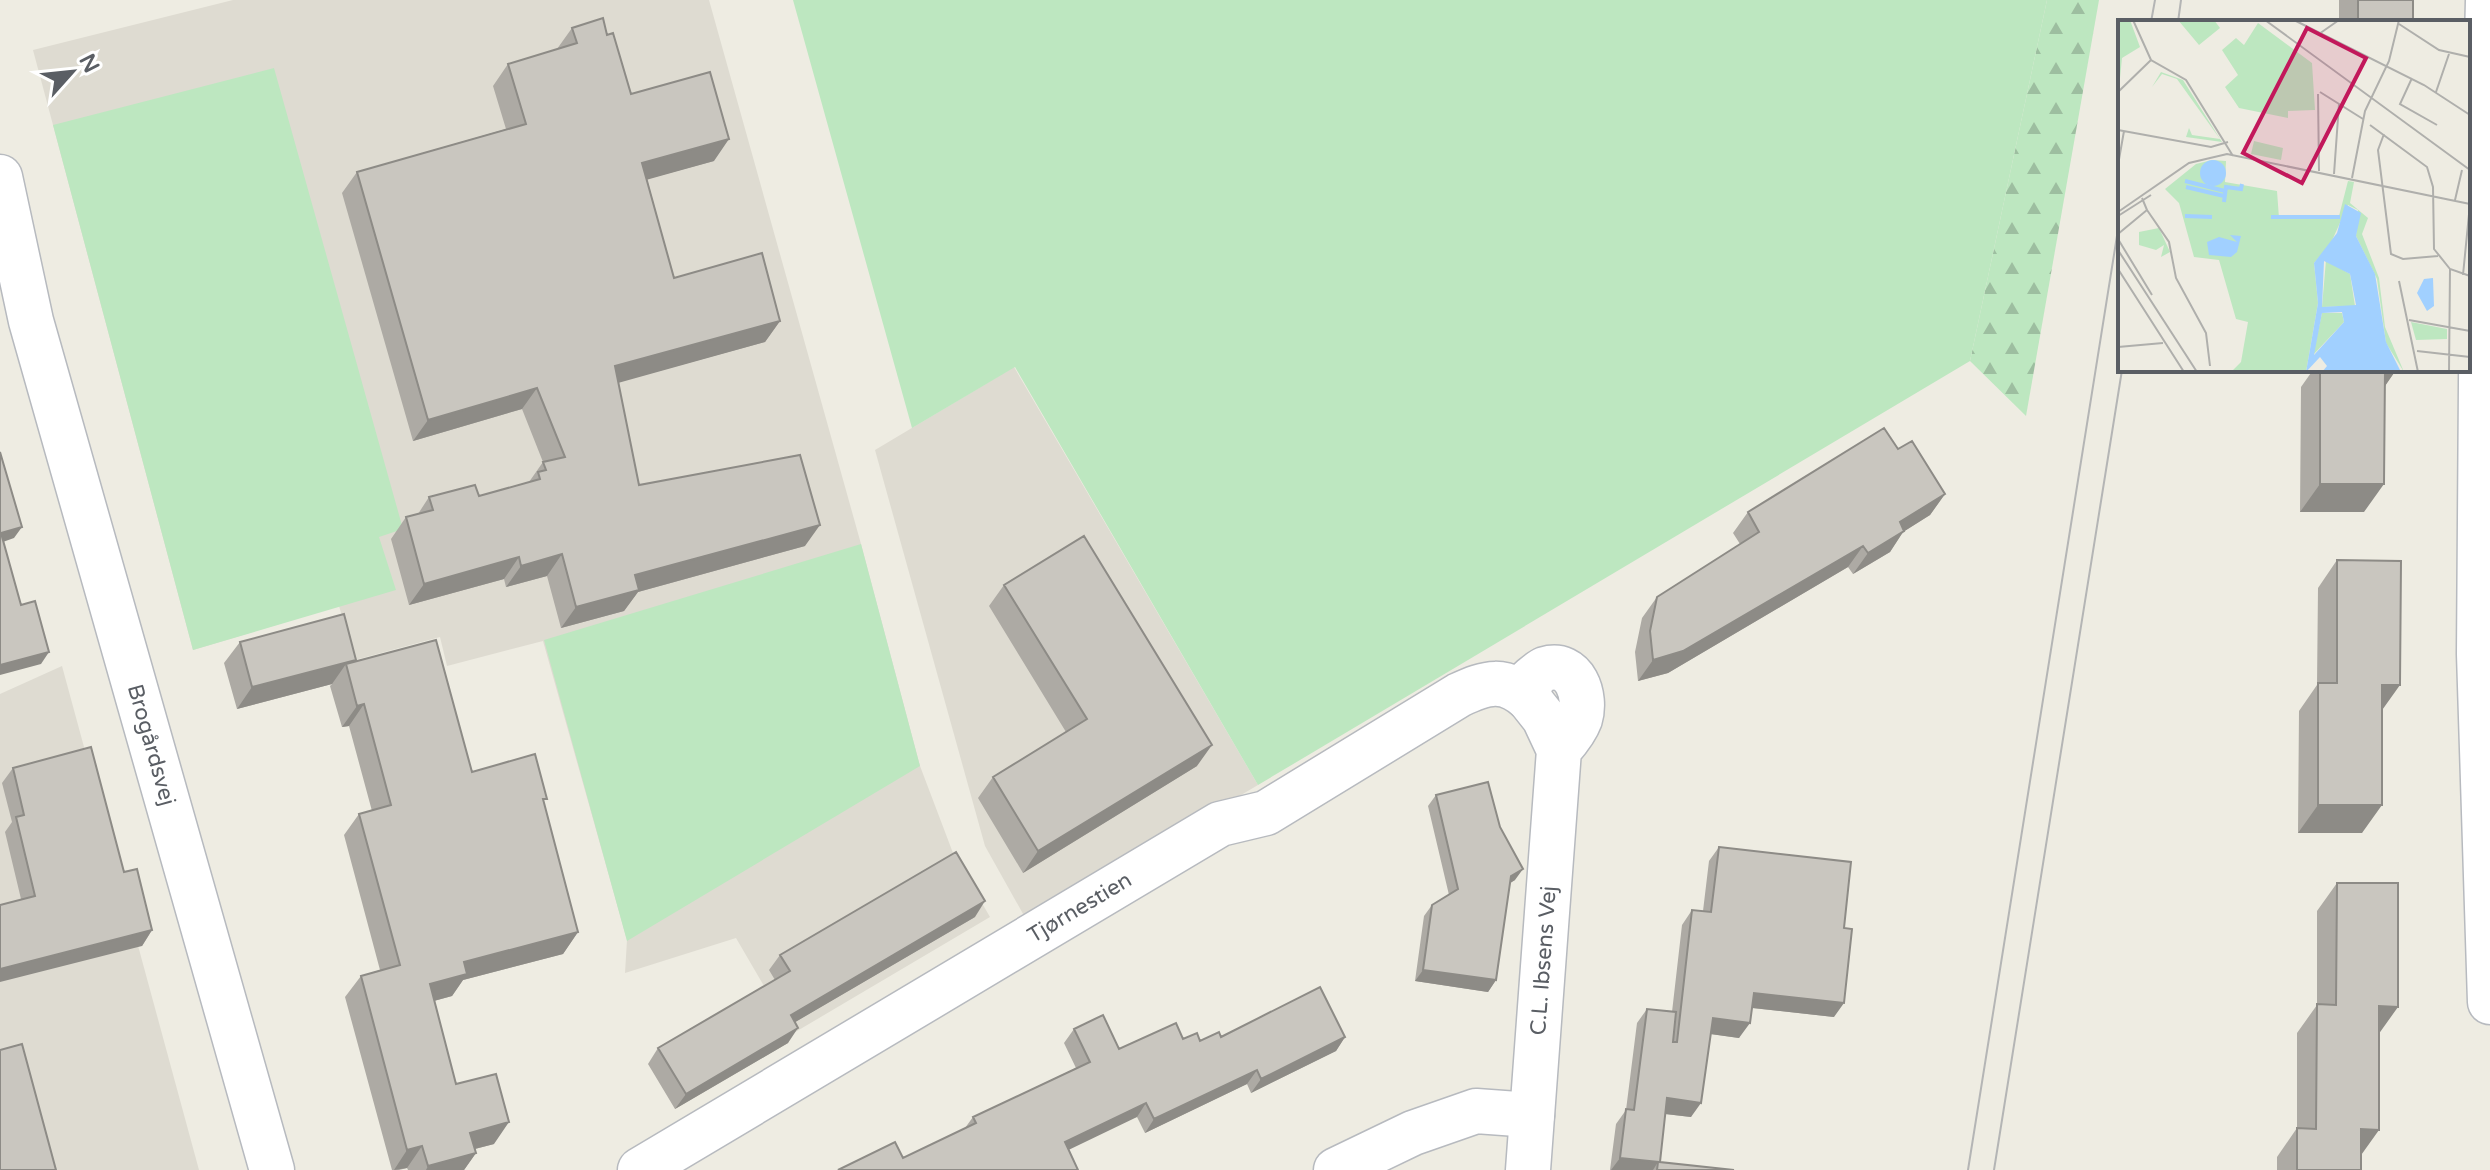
<svg xmlns="http://www.w3.org/2000/svg" width="2490" height="1170" viewBox="0 0 2490 1170" font-family="'Varela Round',sans-serif">
	<defs>
		<pattern id="forest-firs" width="22" height="20" patternUnits="userSpaceOnUse" patternTransform="scale(2)"><rect width="22" height="20" fill="#bde7c0"/><path d="M5 1l3.5 6h-7zM16 11l3.5 6h-7z" fill="#9dbea0"/></pattern>
	</defs>
	<rect width="100%" height="100%" fill="#eeece2"/>
	<!-- education -->
	<path fill="#dedbd1" d="M233 0H709L861 544 920 766 953 853 990 917 792 1034 736 938 625 973 627 940 543 641 447 666 440 637 355 660 339 606 193 650 33 50Z
		M1014 367 1258 785 1027 921 985 846 875 450Z
		M62 666 199 1170H0V694Z"/>
	<!-- forest -->
	<path fill="url(#forest-firs)" d="M2047 0H2099L2026 416 1970 361Z"/>
	<!-- green -->
	<path fill="#bde7c0" d="M793 0H2047L1970 361 1258 785 1015 367 912 428Z
		M274 68 403 529 379 537 396 590 193 650 53 125Z
		M861 544 920 766 627 941 544 640Z"/>
	<g fill="none" stroke-linecap="round" stroke-linejoin="round">
		<!-- minor casing -->
		<g stroke="#b7babf" stroke-width="47">
			<g id="minor">
				<path d="M2488 0 2482 247 2479 654 2490 1002"/>
				<path id="s1" d="M0 177 31 321 272 1170"/>
				<path id="s2" d="M640 1170 1220 824 1266 813 1459 695C1487 682 1504 677 1529 699"/>
				<path d="M1336 1170 1413 1133 1476 1111 1532 1115"/>
				<path id="s3" d="M1528 1170 1559 750 1544 718 1529 699 1530 680C1534 677 1540 671 1545 669 1575 660 1587 696 1580 719 1576 730 1567 741 1559 750"/>
			</g>
		</g>
		<!-- minor -->
		<use href="#minor" stroke="#fff" stroke-width="44"/>
		<!-- tram -->
		<path stroke="#b4b5b5" stroke-width="2" d="M2151 22 2155 0
			M2178 22 2181 0
			M1968 1170 2120 217
			M1994 1170 2122 370"/>
	</g>
	<!-- wall -->
	<path fill="#adaaa4" d="M2339 0H2413V22H2339Z
		M572 28 607 35 631 94 714 161 647 179 674 278 780 321 765 342 618 382 639 485 805 546 638 592 624 611 561 628 547 576 506 587 504 579 409 605 391 539 406 517 418 514 429 497 479 496 529 482 543 462 522 409 413 441 342 193 357 172 506 129 493 86 508 64 557 49Z
		M2313 370H2396L2384 387 2364 512H2300L2301 387Z
		M1898 449 1945 494 1930 515 1903 532 1890 552 1853 574 1848 567 1668 673 1638 681 1635 652 1642 618 1657 597 1740 544 1733 533 1748 512Z
		M2337 560 2382 711 2362 833H2298L2299 711 2317 685 2318 588Z
		M1004 585 1197 766 1023 873 978 798 993 777 1066 732 989 606Z
		M240 642 356 660 354 662 472 772 544 803 578 932 563 954 463 980 452 996 434 1001 456 1084 494 1144 475 1149 476 1153 464 1170H408L407 1168 399 1170H392L345 997 361 976 380 970 344 835 359 814 372 811 349 726 342 727 330 686 332 684 237 709 224 663Z
		M13 768 124 872 152 930 142 946 21 899 5 832 12 822 2 783Z
		M1436 795 1500 827 1515 880 1510 883 1496 980 1488 992 1415 981 1424 916 1432 905 1449 895 1428 806Z
		M1719 847 1834 1017 1752 1008 1739 1038 1711 1034 1691 1117 1665 1114 1660 1162 1734 1170H1610L1616 1124 1626 1110 1637 1023 1647 1009 1672 1012 1682 925 1692 910 1703 911 1709 861Z
		M2337 883 2379 1033 2361 1155V1170H2277V1157L2297 1128V1033L2317 1005V911Z
		M975 917 795 1022 788 1043 675 1109 648 1064 658 1048 775 980 769 970 780 955Z
		M1074 1029 1119 1049 1183 1039 1200 1041 1221 1037H1345L1336 1051 1251 1093 1247 1084 1145 1133 1137 1117 903 1158 965 1128 973 1117 1076 1068 1064 1043Z"/>
	<!-- shaded-wall -->
	<path fill="#8d8b86" d="M729 139 714 161 628 185 642 163Z
		M780 321 765 342 600 388 615 366Z
		M2378 370H2396L2383 389Z
		M537 388 522 409 413 441 428 420Z
		M2320 484H2384L2364 512H2300Z
		M1945 494 1930 515 1903 532 1890 552 1853 574 1868 553 1900 522Z
		M820 525 805 546 638 592 624 611 561 628 576 607 635 575Z
		M22 527 14 538 0 543 1 533Z
		M1863 546 1848 567 1668 673 1638 681 1653 660Z
		M562 554 547 576 506 587 521 566Z
		M519 557 504 579 409 605 424 584Z
		M49 652 41 664 0 675V665Z
		M356 660 348 671 346 664 332 684 237 709 252 687Z
		M2382 685H2400L2380 713Z
		M364 704 349 726 342 727 357 706Z
		M1212 745 1197 766 1023 873 1038 851Z
		M2318 805H2382L2362 833H2298Z
		M1523 869 1515 880 1502 888 1511 876Z
		M985 901 975 917 780 1031 791 1015Z
		M152 930 142 946 0 982V969Z
		M578 932 563 954 463 980 452 996 415 1006 430 984 464 962Z
		M1423 970 1496 980 1488 992 1415 981Z
		M1754 993 1844 1003 1834 1017 1744 1007Z
		M2379 1006 2398 1007 2378 1035Z
		M1713 1018 1750 1023 1739 1038 1703 1033Z
		M798 1028 788 1043 675 1109 686 1094Z
		M1345 1037 1336 1051 1251 1093 1261 1079Z
		M1257 1070 1247 1084 1145 1133 1154 1119Z
		M1667 1098 1701 1103 1691 1117 1657 1113Z
		M1146 1103 1137 1117 1056 1156 1065 1142Z
		M509 1122 494 1144 455 1154 470 1133Z
		M2361 1129 2379 1130 2359 1158Z
		M422 1146 407 1168 394 1170 407 1150Z
		M476 1153 464 1170H426L428 1166Z
		M1620 1158 1658 1162 1653 1170H1611Z"/>
	<!-- building -->
	<path fill="#c9c6bf" stroke="#8d8b86" stroke-width="2" d="M2358 0H2413V22H2358Z
		M603 18 607 35 613 33 631 94 710 72 729 139 642 163 674 278 762 253 780 321 615 366 639 485 800 455 820 525 635 575 639 590 576 607 562 554 521 566 519 557 424 584 406 517 433 510 429 497 475 485 479 496 540 479 538 472 546 470 543 462 565 457 537 388 428 420 357 172 526 124 508 64 577 43 572 28Z
		M2320 370H2385L2384 484H2320Z
		M1884 428 1898 449 1912 441 1945 494 1900 522 1904 531 1868 553 1863 546 1683 651 1653 660 1650 631 1657 597 1759 532 1748 512Z
		M0 452 22 527 1 533 21 605 35 601 49 652 0 665Z
		M1084 536 1212 745 1038 851 993 777 1087 719 1004 585Z
		M2337 560 2401 561 2400 685H2382V805H2318V683H2337Z
		M344 614 356 660 252 687 240 642Z
		M436 640 472 772 535 754 547 799H543L578 932 464 962 467 974 430 984 456 1084 496 1074 509 1122 470 1133 476 1153 428 1166 422 1146 407 1150 361 976 400 965 359 814 391 805 364 704 357 706 346 664Z
		M91 747 124 872 137 869 152 930 0 969V905L35 896 16 817 24 815 13 768Z
		M1488 782 1500 827 1523 869 1511 876 1496 980 1423 970 1432 905 1458 889 1436 795Z
		M1719 847 1851 862 1844 928 1852 929 1844 1003 1754 993 1750 1023 1713 1018 1701 1103 1667 1098 1660 1162 1734 1170H1657L1658 1162 1620 1158 1626 1109 1634 1110 1647 1009 1676 1012 1673 1042H1677L1692 910 1711 912Z
		M956 852 985 901 791 1015 798 1028 686 1094 658 1048 790 971 780 955Z
		M2337 883H2398V1007L2379 1006V1130L2361 1129V1170H2297V1128L2316 1129 2317 1004 2336 1005Z
		M1320 987 1345 1037 1261 1079 1257 1070 1154 1119 1146 1103 1065 1142 1078 1170H838L895 1142 903 1158 976 1123 973 1117 1090 1062 1074 1029 1103 1015 1119 1049 1176 1023 1183 1039 1197 1033 1200 1041 1219 1032 1221 1037Z
		M22 1044 56 1170H0V1050Z"/>
	<g text-anchor="middle" dominant-baseline="central" stroke-width="7" stroke-linejoin="round" paint-order="stroke">
		<!-- street labels -->
		<g font-size="22" fill="#5a5e64" stroke="#fff">
			<text stroke="none"><textPath href="#s1" startOffset="588">Brogårdsvej</textPath></text>
			<text stroke="none"><textPath href="#s2" startOffset="512">Tjørnestien</textPath></text>
			<text stroke="none"><textPath href="#s3" startOffset="210">C.L. Ibsens Vej</textPath></text>
		</g>
	</g>
	<!-- overview -->
	<g transform="translate(2118 20)">
		<rect width="352" height="352" fill="#eeece2"/>
		<path d="M43 52 65 60 104 122 68 117 71 108 74 115 102 119 59 59 44 54 34 67Z" fill="#bde7c0"/>
		<path d="M208 240 232 254 237 286 204 287ZM204 293H224L226 302 195 335Z" fill="#bde7c0"/>
		<path d="M0 0H12L22 27 4 38 2 58ZM60 0H96L102 8 81 25ZM140 3 194 43 197 90 170 91V98L121 88 107 67 120 55 104 30 118 18 126 25ZM136 121 165 128 163 140 133 134ZM94 140 108 141 107 162 159 171 161 198 221 196 230 161 236 162 232 183 250 198 244 214 261 258 267 307 286 352 268 323 259 259 238 216 240 190 230 185 212 225 196 243 200 283 188 352H113L123 342 130 302 118 299 101 240 76 237 61 183 47 169 78 144ZM41 208 52 232 43 237 46 225 38 230 21 225V212ZM293 302 329 309V319L298 320Z" fill="#bde7c0"/>
		<path d="M82 153a13 13 0 1 1 26 0a13 13 0 1 1-26 0ZM227 184 243 193 238 216 257 254 268 322 283 352H204L209 346 202 337 188 352 200 283 196 243 219 213ZM206 241 232 254 238 285 204 287ZM204 293 224 292 226 302 196 335ZM112 215 123 216 119 232 113 237 91 235 89 222 101 217 119 222ZM315 258 316 286 309 291 299 273 306 259Z" fill="#a1d0ff" fill-rule="evenodd"/>
		<path fill="none" stroke="#a1d0ff" stroke-width="4" d="M67 161 107 171M68 167 106 176M106 182 108 167 123 169 124 164M67 196 94 197M153 197H222"/>
		<path fill="none" stroke="#afafac" stroke-width="2" d="M15 0 33 40 68 60 115 136M147 0 352 150M176 0 306 65 352 95M281 4 321 30 352 37M201 14 221 0M294 58 282 84 319 105M0 72 33 40M202 72 245 99M318 72 331 34M200 74 201 151M252 105 309 147 315 167 316 229 332 249 352 256M0 110 93 127 110 122M266 114 260 130 273 234 285 239 320 236M0 145 6 111M216 154 221 84M234 158 247 91 271 41 281 0M337 180 344 150M29 190 51 222 58 258 88 313 92 346M0 192 71 143 109 134 352 184M0 196 33 175M0 214 29 190 24 178M0 219 34 275M0 230 79 352M0 249 66 352M345 255 352 184M281 261 300 352M291 300 352 311M0 327 45 323M299 331 352 337M331 352 332 249"/>
		<path fill="#c2185b" fill-opacity="0.15" stroke="#c2185b" stroke-width="4" d="M189 8 248 38 184 163 125 133Z"/>
		<rect width="352" height="352" fill="none" stroke="#5a5e64" stroke-width="4"/>
	</g>
	<!-- north arrow -->
	<g transform="translate(72 72) rotate(63)" stroke="#ffffff" stroke-width="6" paint-order="stroke">
	<path d="M0-6L14 30L0 20L-14 30Z" fill="#5a5e64"/>
	<text y="-12" font-size="22" font-weight="bold" text-anchor="middle" fill="#5a5e64">N</text>
	</g>
</svg>
